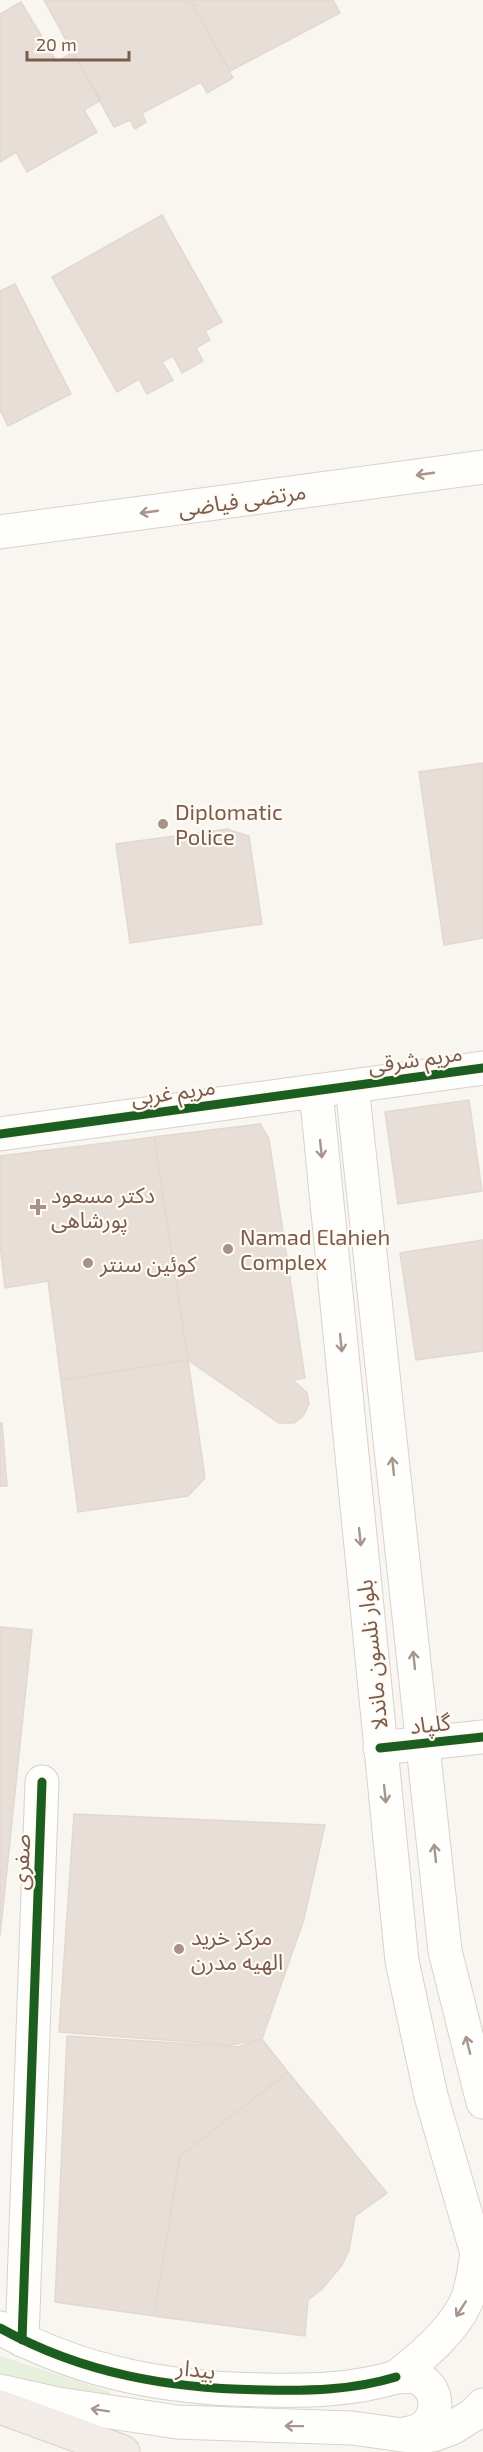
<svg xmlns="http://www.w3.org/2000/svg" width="483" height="2452" viewBox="0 0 483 2452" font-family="'Exo 2','Noto Sans Arabic',sans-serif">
	<rect width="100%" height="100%" fill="#f9f5f0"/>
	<!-- green -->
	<path fill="#e7f0db" d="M0 2356 111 2392 106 2405 0 2373Z"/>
	<!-- building -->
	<path fill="#e6ded7" stroke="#e2d8d2" stroke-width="1.5" d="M44 0H190L233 78 207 93 201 82 142 113 146 122 135 129 130 120 114 127Z
		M190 0H333L340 13 230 71Z
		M21 2 57 62 73 52 101 100 84 110 97 132 27 172 16 152 0 162V14Z
		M162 215 222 322 205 331 210 340 196 348 203 361 182 373 173 356 162 362 173 380 147 394 139 379 117 392 52 277Z
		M15 284 71 394 8 426 0 410V291Z
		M483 763V938L444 945 419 772Z
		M227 829 249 836 262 924 130 943 116 844Z
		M469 1100 482 1191 398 1204 385 1112Z
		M260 1124 269 1139 305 1378 293 1380 307 1393 309 1404 303 1416 294 1423H279L188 1360 154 1137Z
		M154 1137 188 1360 61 1380 48 1281 5 1288 0 1244V1156Z
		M483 1240V1351L416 1360 400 1253Z
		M188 1360 205 1478 188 1496 78 1512 61 1380Z
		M2 1423 7 1486H0V1424Z
		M0 1627 32 1630 0 1936Z
		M74 1814 325 1825 304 1919 262 2039 231 2045 59 2032Z
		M67 2036 237 2047 262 2039 288 2072 180 2156 154 2316 55 2302Z
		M288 2072 387 2193 355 2216 349 2250 342 2265 322 2289 308 2300 305 2336 154 2316 180 2156Z"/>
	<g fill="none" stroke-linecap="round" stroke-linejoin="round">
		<!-- minor casing -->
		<g stroke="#d7d1cb" stroke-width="35">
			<path id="minor" d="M380 1748 483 1737
				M22 2340 42 1782"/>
		</g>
		<!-- tertiary casing -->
		<g stroke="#d7d1cb" stroke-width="35">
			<path id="tertiary" d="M0 1134 483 1068
				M0 2328C83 2374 171 2389 265 2390 310 2391 353 2390 396 2377"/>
		</g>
		<!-- secondary casing -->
		<g stroke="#d9d2cb" stroke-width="35">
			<path id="secondary" d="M0 532 483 467
				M352 1086 445 1951 483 2102
				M316 1091 402 1961 431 2096 477 2253 483 2283
				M396 2377C422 2357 457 2328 468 2297 473 2284 474 2269 477 2255
				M396 2377C404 2377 413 2375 420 2379 440 2390 440 2420 419 2430 414 2433 406 2433 401 2435
				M0 2391 58 2404 177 2422 352 2428 417 2437 433 2435 452 2428 473 2415 483 2405"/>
		</g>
		<!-- trunk casing -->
		<g stroke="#dad1cc" stroke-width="35">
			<path id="trunk" d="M0 2407 123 2452"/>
		</g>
		<!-- minor -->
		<use href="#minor" stroke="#fefefd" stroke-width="33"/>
		<!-- tertiary -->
		<use href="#tertiary" stroke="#fefefd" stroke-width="33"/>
		<!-- secondary -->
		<use href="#secondary" stroke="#fefefd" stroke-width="33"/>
		<!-- trunk -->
		<use href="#trunk" stroke="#f2ece8" stroke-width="33"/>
		<!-- cycleway casing -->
		<g stroke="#fffaf3" stroke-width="13">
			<path id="cycleway" d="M0 1134 483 1068
				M380 1748 483 1737
				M0 2328C83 2374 171 2389 265 2390 310 2391 353 2390 396 2377
				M22 2340 42 1782"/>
		</g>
		<!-- cycleway -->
		<use href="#cycleway" stroke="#1b5e20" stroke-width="9"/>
	</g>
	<!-- one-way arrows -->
	<defs><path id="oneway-shaft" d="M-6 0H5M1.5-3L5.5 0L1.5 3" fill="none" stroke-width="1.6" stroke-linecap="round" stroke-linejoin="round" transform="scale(1.5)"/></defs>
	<g stroke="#a8958b">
		<use href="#oneway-shaft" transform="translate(425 474) rotate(172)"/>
		<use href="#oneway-shaft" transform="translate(149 512) rotate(172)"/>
		<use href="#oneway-shaft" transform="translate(321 1149) rotate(84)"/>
		<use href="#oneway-shaft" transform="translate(341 1343) rotate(84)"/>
		<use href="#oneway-shaft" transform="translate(393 1466) rotate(-96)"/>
		<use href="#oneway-shaft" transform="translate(360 1537) rotate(84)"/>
		<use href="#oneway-shaft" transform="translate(414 1660) rotate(-96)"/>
		<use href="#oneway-shaft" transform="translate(385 1794) rotate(84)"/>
		<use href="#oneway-shaft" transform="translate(435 1853) rotate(-96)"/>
		<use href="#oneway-shaft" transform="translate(468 2045) rotate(-104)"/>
		<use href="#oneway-shaft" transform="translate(461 2309) rotate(123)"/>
		<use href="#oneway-shaft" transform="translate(100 2410) rotate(-171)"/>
		<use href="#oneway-shaft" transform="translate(294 2426) rotate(-179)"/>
	</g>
	<!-- markers -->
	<g fill="#a69286" stroke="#fffaf3" stroke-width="2">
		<circle cx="163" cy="824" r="6"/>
		<path d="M35 1198h6v6h6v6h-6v6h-6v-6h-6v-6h6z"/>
		<circle cx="228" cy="1249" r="6"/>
		<circle cx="88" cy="1263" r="6"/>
		<circle cx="179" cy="1949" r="6"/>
	</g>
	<g text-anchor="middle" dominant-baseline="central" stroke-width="4.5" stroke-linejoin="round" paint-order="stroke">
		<!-- street labels -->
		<g font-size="22" fill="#7a5c4d" stroke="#fffaf3">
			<text transform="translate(242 499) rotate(-8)">مرتضی فیاضی</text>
			<text transform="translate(415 1058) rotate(-8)">مریم شرقی</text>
			<text transform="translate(173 1091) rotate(-8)">مریم غربی</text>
			<text transform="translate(371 1655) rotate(-96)">بلوار نلسون ماندلا</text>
			<text transform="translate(430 1723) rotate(-6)">گلپاد</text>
			<text transform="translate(20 1862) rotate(-88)">صفری</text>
			<text transform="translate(196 2368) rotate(6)">بیدار</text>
		</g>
		<!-- poi labels -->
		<g font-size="22" fill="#7a5c4d" stroke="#fffaf3" text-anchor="start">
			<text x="175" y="811">Diplomatic<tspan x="175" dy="25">Police</tspan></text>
			<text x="51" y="1194">دکتر مسعود<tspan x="51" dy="25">پورشاهی</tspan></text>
			<text x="240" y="1236">Namad Elahieh<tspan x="240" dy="25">Complex</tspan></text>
			<text x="100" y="1263">کوئین سنتر</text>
			<text x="191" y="1936">مرکز خرید<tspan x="191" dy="25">الهیه مدرن</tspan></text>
		</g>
	</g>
	<!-- scale -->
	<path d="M27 51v9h102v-9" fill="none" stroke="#7a5c4d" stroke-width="3"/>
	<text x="36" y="51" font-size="18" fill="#7a5c4d" stroke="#fffaf3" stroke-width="4.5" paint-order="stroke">20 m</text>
</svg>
